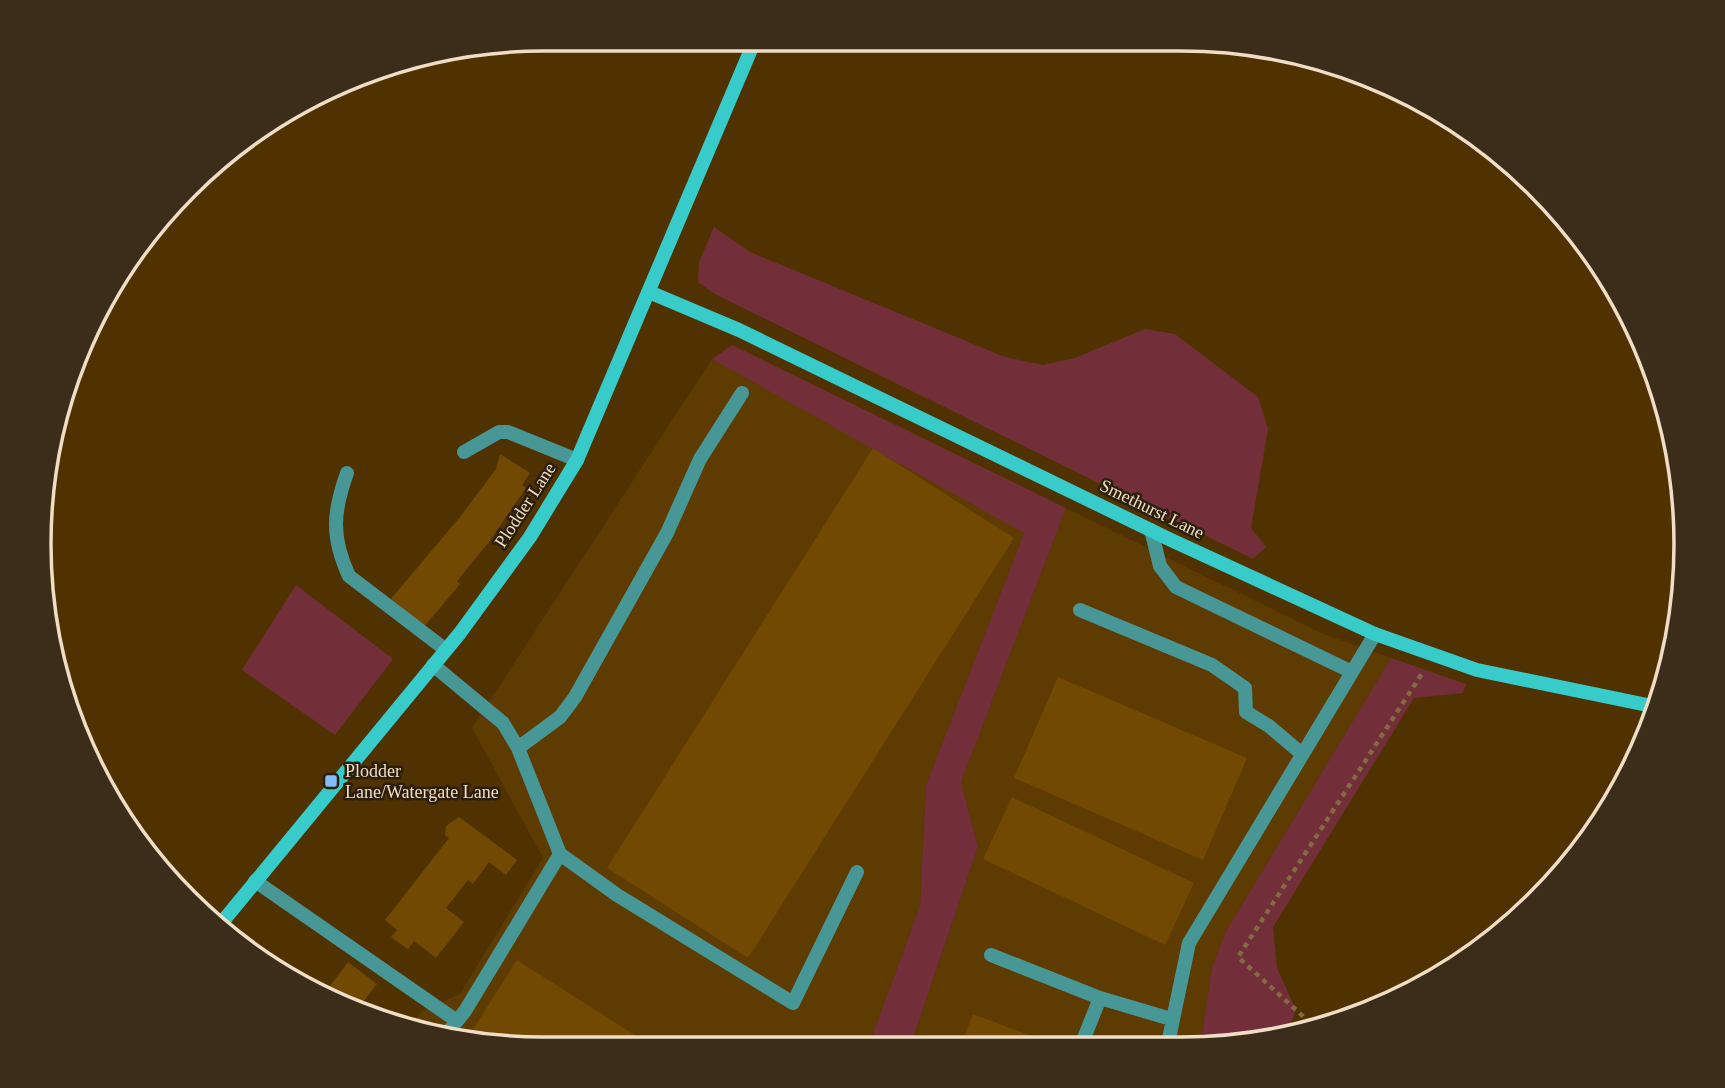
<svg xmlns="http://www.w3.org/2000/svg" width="1725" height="1088" viewBox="0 0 1725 1088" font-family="'Times New Roman',serif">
	<rect width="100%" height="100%" fill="#503200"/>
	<!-- built -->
	<path fill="#5e3b00" d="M712 359 878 441 1024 533 926 785 920 906 868 1047 478 1045 410 1027 422 1011 460 994 543 858 472 728Z
		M1066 508 1323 634 1391 658 1226 931 1212 967 1200 1048 910 1047 978 847 961 782Z"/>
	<!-- green -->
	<path fill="#722f39" d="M714 227 750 252 1005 357 1043 365 1075 358 1145 329 1175 334 1258 397 1268 429 1251 528 1266 547 1253 559 715 294 698 282 699 262Z
		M732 345 1066 508 961 782 978 847 910 1047H868L920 906 926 785 1024 533 712 359Z
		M296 585 393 659 335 735 242 670Z
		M1391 658 1466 684 1463 693 1414 698 1273 927 1277 968 1296 1010 1285 1037 1200 1048 1212 967 1226 931Z"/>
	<!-- building -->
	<path fill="#714902" d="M873 448 1014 538 748 958 607 868Z
		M500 454 530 473 522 485 526 488 489 542 457 581 460 584 423 628 390 600 460 517 496 469Z
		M1058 677 1247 758 1203 860 1014 778Z
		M1012 797 1194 883 1165 945 983 859Z
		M459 817 517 860 506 875 489 862 473 884 468 880 446 908 464 922 436 958 414 941 408 949 391 937 397 930 385 920 449 838 445 835 446 826Z
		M517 960 652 1046 478 1045 465 1042Z
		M348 962 377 984 355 1012 323 995Z
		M973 1014 1039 1039 1035 1048 960 1047Z"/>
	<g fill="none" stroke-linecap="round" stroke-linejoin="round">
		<!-- path -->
		<path stroke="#846a40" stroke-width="4.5" stroke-dasharray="5 5" stroke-linecap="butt" d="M1318 1030 1238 957 1423 672"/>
		<!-- lane -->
		<path stroke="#469795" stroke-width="14" d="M464 452 499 432H508L577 460
			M347 473C333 512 331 537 349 576L446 650
			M1151 530 1160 566 1176 587 1352 672
			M1080 610 1212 665 1245 688 1246 712 1269 726 1302 754
			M433 665 503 723 518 748 560 854 617 895 793 1003 857 872
			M518 748 560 717 575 697 667 533 700 459 742 393
			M255 881 457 1021
			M991 955 1100 998 1171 1019
			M445 1036 465 1011 560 854
			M1080 1048 1100 998
			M1167 1048 1189 943 1375 634"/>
		<!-- secondary -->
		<path stroke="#37cbc9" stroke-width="14" d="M649 292 739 330 1171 540 1375 634 1477 670 1657 707
			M219 926 460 633 530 537 577 460 755 40"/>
	</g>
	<!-- markers -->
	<rect fill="#85bbfb" stroke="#2b1e0b" stroke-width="2.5" x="324" y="774" width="14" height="14" rx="3.5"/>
	<g text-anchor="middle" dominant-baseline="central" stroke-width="5" stroke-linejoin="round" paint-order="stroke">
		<!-- street labels -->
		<g font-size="18" fill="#efddc6" stroke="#2b1e0b">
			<text transform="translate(525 505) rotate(-57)">Plodder Lane</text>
			<text transform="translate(1152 509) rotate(26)">Smethurst Lane</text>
		</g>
		<!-- poi labels -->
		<g font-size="18" fill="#efddc6" stroke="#2b1e0b" text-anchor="start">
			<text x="345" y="771">Plodder<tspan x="345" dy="21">Lane/Watergate Lane</tspan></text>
		</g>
	</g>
	<!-- crop -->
	<path d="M0 0H1725V1088H0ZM544 51H1181A493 493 0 0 1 1674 544V544A493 493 0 0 1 1181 1037H544A493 493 0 0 1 51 544V544A493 493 0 0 1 544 51Z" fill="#3b2d1a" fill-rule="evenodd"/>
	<path fill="none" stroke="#efddc6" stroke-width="3.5" d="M544 51H1181A493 493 0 0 1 1674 544V544A493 493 0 0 1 1181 1037H544A493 493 0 0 1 51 544V544A493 493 0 0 1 544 51Z"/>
</svg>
